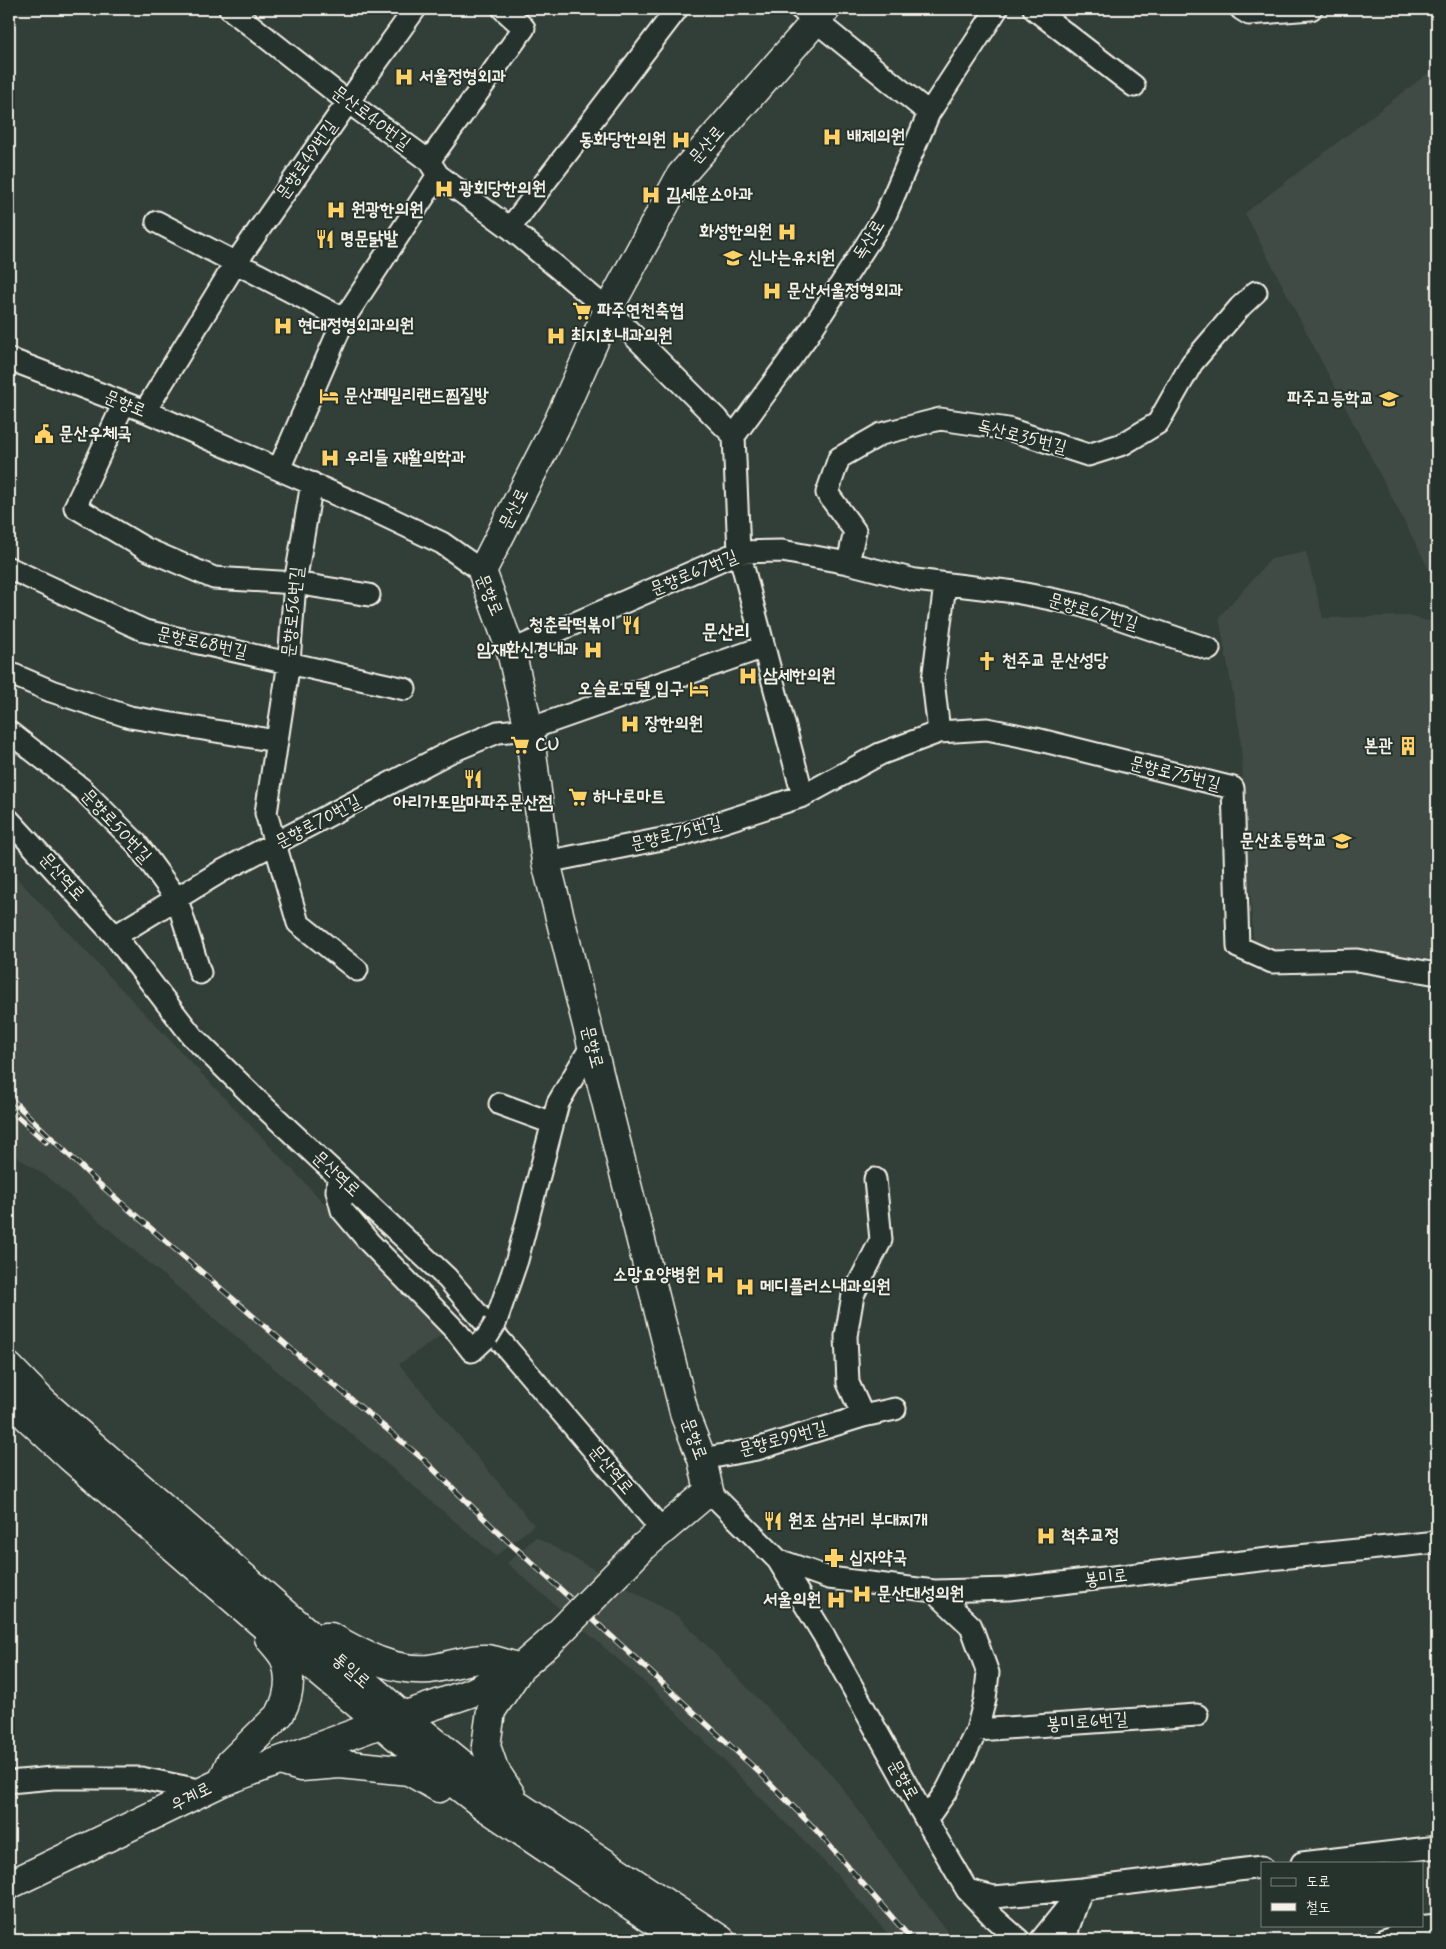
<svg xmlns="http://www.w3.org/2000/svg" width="1446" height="1949" viewBox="0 0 1446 1949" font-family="Mynerve,'Poor Story',sans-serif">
	<rect width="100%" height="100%" fill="#323e38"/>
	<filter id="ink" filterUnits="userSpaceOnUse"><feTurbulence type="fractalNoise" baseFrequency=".02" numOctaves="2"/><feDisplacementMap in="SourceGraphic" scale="10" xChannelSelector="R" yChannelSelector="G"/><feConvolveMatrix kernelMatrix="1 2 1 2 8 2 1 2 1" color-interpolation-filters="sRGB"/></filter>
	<g filter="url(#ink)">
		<!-- built -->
		<path fill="#404b44" d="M1435 68 1437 71V585L1245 213Z
			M1306 552 1323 618 1408 616 1437 623V959L1254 949 1240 733 1219 617 1271 559Z
			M9 870 446 1332 399 1364 534 1525 496 1556 46 1176 9 1152Z
			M536 1537 679 1617 834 1777 953 1940H893L839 1877 658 1694 507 1563Z"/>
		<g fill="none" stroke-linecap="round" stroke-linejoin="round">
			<!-- minor casing -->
			<g stroke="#f4f1e8" stroke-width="25">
				<path id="minor" d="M230 9 348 102 429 161 438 175 510 228 608 310 734 436
					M801 9 929 113
					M1034 9 1134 86
					M1241 9 1249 14 1311 9
					M429 161 524 28 503 9
					M157 222 344 319
					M510 228 677 9
					M9 359 145 411 381 514 442 543 482 571
					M124 403 75 507 146 549 214 578 295 583 369 595
					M145 411 235 264 348 102 415 9
					M279 469 344 319 438 175
					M312 483 295 583 289 662 266 813 298 923 357 970
					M848 563 855 531 827 493 839 458 881 434 940 419 1008 429 1088 455 1123 444 1158 423 1192 363 1240 307 1256 292
					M9 568 145 631 405 689
					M511 651 739 552 782 551 848 563 915 580 1015 592 1041 597 1080 605 1209 649
					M9 673 51 691 130 717 276 741
					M9 732 82 789 136 843 177 899 200 973
					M939 732 933 680 945 584
					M803 796 739 552 734 436 808 335 885 216 929 113 997 9
					M9 820 115 936 192 1036 260 1103 447 1278 662 1530
					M546 862 682 835 803 796 880 754 939 732 987 729 1036 739 1233 788 1238 947 1272 962 1357 960 1437 974
					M115 936 220 872 450 752 498 732 529 729 764 647
					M500 1104 552 1123
					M338 1176 337 1191 342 1210 369 1242 458 1333 472 1351 487 1337
					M495 1324 517 1260 558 1103 592 1045
					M863 1416 848 1383 846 1336 853 1295 881 1240 875 1179
					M702 1459 757 1449 863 1416 895 1409
					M709 1491 778 1560 823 1634 926 1820 967 1890 994 1918 1019 1940
					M778 1560 829 1578 934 1591 1009 1589 1269 1559 1437 1542
					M977 1730 1197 1715
					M9 1782 53 1778H141L204 1791
					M926 1820 947 1790 977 1730 985 1699 988 1673 971 1626 934 1591
					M1302 1863 1437 1847
					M967 1890 994 1897 1082 1889 1068 1928 1067 1940
					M1041 1940 1082 1889 1262 1867
					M1384 1940 1418 1927 1437 1925"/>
			</g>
			<!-- major casing -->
			<g stroke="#f4f1e8" stroke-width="31">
				<path id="major" d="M9 1367 44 1403 404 1717 468 1769 517 1805 721 1940
					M9 1400 70 1457 261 1623 428 1763 484 1806 682 1940
					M643 1547 709 1491 702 1459 685 1416 546 862 529 729 511 651 482 571 559 420 608 310 681 175 826 9
					M325 1637H331C362 1654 392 1672 429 1669 446 1667 470 1658 486 1659 497 1660 509 1665 520 1668L491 1711 486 1746 494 1769 511 1795
					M287 1763 301 1767 340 1764 409 1771 439 1788
					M222 1782 230 1763 280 1714C289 1697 292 1678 285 1660 282 1652 274 1645 269 1638
					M9 1885 222 1782 380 1724 473 1692 520 1668 550 1642"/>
			</g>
			<!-- minor -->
			<use href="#minor" stroke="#26332d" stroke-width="21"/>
			<!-- major -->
			<use href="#major" stroke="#26332d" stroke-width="28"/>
			<!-- rail casing -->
			<g stroke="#f4f1e8" stroke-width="5.5">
				<path id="rail" d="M9 1097 97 1182 297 1354 424 1460 497 1531 761 1774 816 1830 912 1940
					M9 1109 46 1142"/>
			</g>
			<!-- rail -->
			<use href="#rail" stroke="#26332d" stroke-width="4" stroke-dasharray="11" stroke-linecap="butt"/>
			<!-- minor-bridge casing -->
			<g stroke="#f4f1e8" stroke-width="25" stroke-linecap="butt">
				<path id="minor-bridge" d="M487 1337 495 1324"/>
			</g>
			<!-- major-bridge casing -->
			<g stroke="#f4f1e8" stroke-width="31" stroke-linecap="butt">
				<path id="major-bridge" d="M550 1642 643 1547"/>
			</g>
			<!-- minor-bridge -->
			<use href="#minor-bridge" stroke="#26332d" stroke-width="21"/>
			<!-- major-bridge -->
			<use href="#major-bridge" stroke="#26332d" stroke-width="28"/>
		</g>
	</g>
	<!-- icons -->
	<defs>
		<g id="hospital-bare" transform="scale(1.5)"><path d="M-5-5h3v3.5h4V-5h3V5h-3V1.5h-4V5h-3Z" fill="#ffd166" stroke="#26332d" stroke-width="2.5" paint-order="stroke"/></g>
		<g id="restaurant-bare" transform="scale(1.5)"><path d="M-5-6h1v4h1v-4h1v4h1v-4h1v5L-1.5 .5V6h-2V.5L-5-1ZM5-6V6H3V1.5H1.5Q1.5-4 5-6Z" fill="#ffd166" stroke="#26332d" stroke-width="2.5" paint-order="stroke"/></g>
		<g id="school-bare" transform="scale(1.5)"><path d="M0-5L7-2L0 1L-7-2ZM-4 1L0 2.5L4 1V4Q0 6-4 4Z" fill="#ffd166" stroke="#26332d" stroke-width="2.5" paint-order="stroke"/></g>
		<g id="supermarket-bare" transform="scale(1.5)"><path d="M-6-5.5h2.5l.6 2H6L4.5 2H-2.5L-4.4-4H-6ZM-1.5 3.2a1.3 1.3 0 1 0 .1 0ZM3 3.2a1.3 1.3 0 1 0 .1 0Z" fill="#ffd166" stroke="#26332d" stroke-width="2.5" paint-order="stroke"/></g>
		<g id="hotel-bare" transform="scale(1.5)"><path d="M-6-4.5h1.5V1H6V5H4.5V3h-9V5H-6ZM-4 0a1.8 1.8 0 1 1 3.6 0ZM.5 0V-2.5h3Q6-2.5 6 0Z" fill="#ffd166" stroke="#26332d" stroke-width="2.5" paint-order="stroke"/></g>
		<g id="civic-bare" transform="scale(1.5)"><path d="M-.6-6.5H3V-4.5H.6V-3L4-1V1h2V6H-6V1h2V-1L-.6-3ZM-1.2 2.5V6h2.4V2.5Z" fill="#ffd166" stroke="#26332d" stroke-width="2.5" paint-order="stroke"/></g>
		<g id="church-bare" transform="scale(1.5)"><path d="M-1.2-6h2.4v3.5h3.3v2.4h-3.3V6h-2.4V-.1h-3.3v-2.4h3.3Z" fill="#ffd166" stroke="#26332d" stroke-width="2.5" paint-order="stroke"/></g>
		<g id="building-bare" transform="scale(1.5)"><path d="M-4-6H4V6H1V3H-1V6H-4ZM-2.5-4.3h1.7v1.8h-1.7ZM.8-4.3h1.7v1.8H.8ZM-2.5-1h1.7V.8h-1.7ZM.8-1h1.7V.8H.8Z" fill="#ffd166" stroke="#26332d" stroke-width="2.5" paint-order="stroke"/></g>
		<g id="pharmacy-bare" transform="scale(1.5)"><path d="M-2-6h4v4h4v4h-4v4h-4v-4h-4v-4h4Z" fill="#ffd166" stroke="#26332d" stroke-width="2.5" paint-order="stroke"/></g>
	</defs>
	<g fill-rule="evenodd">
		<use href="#hospital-bare" x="404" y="77"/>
		<use href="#hospital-bare" x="832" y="137"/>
		<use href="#hospital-bare" x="681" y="140"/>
		<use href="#hospital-bare" x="444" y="189"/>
		<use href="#hospital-bare" x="651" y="195"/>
		<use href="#hospital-bare" x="336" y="210"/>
		<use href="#hospital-bare" x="787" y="232"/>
		<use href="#restaurant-bare" x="325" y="239"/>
		<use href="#school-bare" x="733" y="258"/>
		<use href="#hospital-bare" x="772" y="291"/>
		<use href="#supermarket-bare" x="582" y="311"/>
		<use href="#hospital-bare" x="283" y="326"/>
		<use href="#hospital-bare" x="556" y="336"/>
		<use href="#hotel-bare" x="329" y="396"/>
		<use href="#school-bare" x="1389" y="399"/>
		<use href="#civic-bare" x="44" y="434"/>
		<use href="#hospital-bare" x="330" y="458"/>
		<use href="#restaurant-bare" x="631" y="625"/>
		<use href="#hospital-bare" x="593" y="650"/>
		<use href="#church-bare" x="987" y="661"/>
		<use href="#hospital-bare" x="748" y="676"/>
		<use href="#hotel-bare" x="699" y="689"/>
		<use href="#hospital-bare" x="630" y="724"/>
		<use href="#supermarket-bare" x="520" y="745"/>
		<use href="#building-bare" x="1408" y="746"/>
		<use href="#restaurant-bare" x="473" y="779"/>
		<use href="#supermarket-bare" x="578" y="797"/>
		<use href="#school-bare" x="1342" y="841"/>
		<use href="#hospital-bare" x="715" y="1275"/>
		<use href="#hospital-bare" x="745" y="1287"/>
		<use href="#restaurant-bare" x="773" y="1521"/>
		<use href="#hospital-bare" x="1046" y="1536"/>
		<use href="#pharmacy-bare" x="834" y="1558"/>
		<use href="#hospital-bare" x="862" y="1594"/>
		<use href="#hospital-bare" x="836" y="1600"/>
	</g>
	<g text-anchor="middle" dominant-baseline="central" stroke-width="4" stroke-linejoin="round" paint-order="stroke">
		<!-- poi labels -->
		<g font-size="18" font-weight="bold" fill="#f4f1e8" stroke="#26332d" text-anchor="start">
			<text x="419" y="77">서울정형외과</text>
			<text x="847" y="137">배제의원</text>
			<text x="666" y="140" text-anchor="end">동화당한의원</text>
			<text x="459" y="189">광회당한의원</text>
			<text x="666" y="195">김세훈소아과</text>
			<text x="351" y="210">원광한의원</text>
			<text x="772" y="232" text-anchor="end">화성한의원</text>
			<text x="340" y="239">명문닭발</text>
			<text x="748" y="258">신나는유치원</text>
			<text x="787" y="291">문산서울정형외과</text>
			<text x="597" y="311">파주연천축협</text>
			<text x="298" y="326">현대정형외과의원</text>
			<text x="571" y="336">최지호내과의원</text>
			<text x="344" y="396">문산페밀리랜드찜질방</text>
			<text x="1374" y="399" text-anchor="end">파주고등학교</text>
			<text x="59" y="434">문산우체국</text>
			<text x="345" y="458">우리들 재활의학과</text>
			<text x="616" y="625" text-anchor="end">청춘락떡볶이</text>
			<text x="578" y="650" text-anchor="end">임재환신경내과</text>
			<text x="1002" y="661">천주교 문산성당</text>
			<text x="763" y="676">삼세한의원</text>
			<text x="684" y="689" text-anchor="end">오슬로모텔 입구</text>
			<text x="645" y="724">장한의원</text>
			<text x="535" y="745">CU</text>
			<text x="1393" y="746" text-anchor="end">본관</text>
			<text x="593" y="797">하나로마트</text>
			<text x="473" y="803" text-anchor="middle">아리가또맘마파주문산점</text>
			<text x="1327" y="841" text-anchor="end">문산초등학교</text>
			<text x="700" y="1275" text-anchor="end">소망요양병원</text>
			<text x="760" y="1287">메디플러스내과의원</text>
			<text x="788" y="1521">원조 삼거리 부대찌개</text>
			<text x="1061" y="1536">척추교정</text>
			<text x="849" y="1558">십자약국</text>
			<text x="877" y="1594">문산대성의원</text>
			<text x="821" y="1600" text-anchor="end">서울의원</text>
		</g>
		<!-- street labels -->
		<g font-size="18" fill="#f4f1e8" stroke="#26332d">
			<text transform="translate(371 118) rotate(37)">문산로40번길</text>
			<text transform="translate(707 145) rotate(-49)">문산로</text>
			<text transform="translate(307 160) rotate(-55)">문향로49번길</text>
			<text transform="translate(869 240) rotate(-58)">독산로</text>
			<text transform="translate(125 404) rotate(22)">문향로</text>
			<text transform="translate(1022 437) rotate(14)">독산로35번길</text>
			<text transform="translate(514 509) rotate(-63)">문산로</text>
			<text transform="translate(694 573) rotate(-22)">문향로67번길</text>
			<text transform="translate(489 595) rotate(67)">문향로</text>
			<text transform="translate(293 612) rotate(-84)">문향로56번길</text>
			<text transform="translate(1093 612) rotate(16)">문향로67번길</text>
			<text transform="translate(202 643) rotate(12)">문향로68번길</text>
			<text transform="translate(1175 774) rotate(14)">문향로75번길</text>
			<text transform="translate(318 822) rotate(-28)">문향로70번길</text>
			<text transform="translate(116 826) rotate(47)">문향로50번길</text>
			<text transform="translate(676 834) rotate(-14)">문향로75번길</text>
			<text transform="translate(62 877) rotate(48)">문산역로</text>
			<text transform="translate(592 1047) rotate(76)">문향로</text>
			<text transform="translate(336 1174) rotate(43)">문산역로</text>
			<text transform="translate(694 1439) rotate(70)">문향로</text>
			<text transform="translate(783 1439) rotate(-15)">문향로99번길</text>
			<text transform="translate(611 1470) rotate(50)">문산역로</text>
			<text transform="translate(1106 1578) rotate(-7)">봉미로</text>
			<text transform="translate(351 1671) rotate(41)">통일로</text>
			<text transform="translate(1087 1722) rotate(-4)">봉미로6번길</text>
			<text transform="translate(903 1780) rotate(61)">문향로</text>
			<text transform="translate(191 1797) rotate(-27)">우계로</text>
		</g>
		<!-- quarter labels -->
		<g font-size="20" font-weight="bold" fill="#f4f1e8" stroke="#26332d">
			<text x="726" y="632">문산리</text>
		</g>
	</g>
	<!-- margin -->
	<rect width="1446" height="1949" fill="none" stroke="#26332d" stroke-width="30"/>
	<rect x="15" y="15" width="1416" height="1919" fill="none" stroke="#f4f1e8" stroke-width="2" filter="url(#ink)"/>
	<!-- legend -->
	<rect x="1261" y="1862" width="162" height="65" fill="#26332d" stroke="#787f78"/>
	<rect x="1271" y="1878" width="25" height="8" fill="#26332d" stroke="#787f78"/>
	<text x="1306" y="1886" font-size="15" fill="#f4f1e8">도로</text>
	<rect x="1271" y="1903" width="25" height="8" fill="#f4f1e8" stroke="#787f78"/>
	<text x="1306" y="1912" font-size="15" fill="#f4f1e8">철도</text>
</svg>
